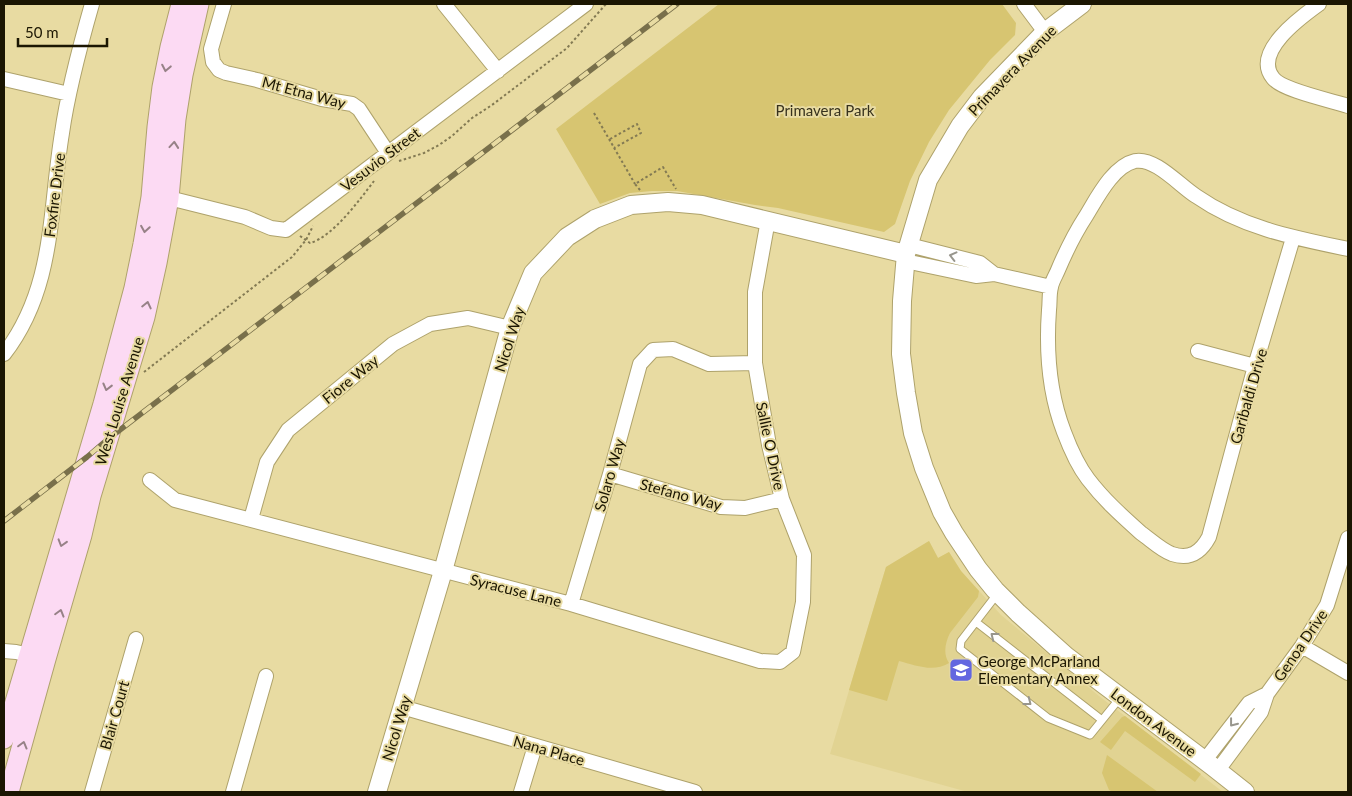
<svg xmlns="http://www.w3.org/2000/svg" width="1352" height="796" viewBox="0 0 1352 796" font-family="Lato,sans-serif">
	<rect width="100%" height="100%" fill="#e8dba2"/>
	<!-- built -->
	<path fill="#e1d392" d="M929 541 938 558 949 552 961 571 1001 615 1099 696 1223 792H968L830 754 886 567Z"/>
	<!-- green -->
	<path fill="#d7c571" d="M719 4H1002L1016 23 1015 35 990 60 949 110 929 142 910 181 895 224 884 232 778 208 755 205 677 191H652L630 193 600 204 556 129Z
		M929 541 938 558 949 552 961 571 979 591 978 597 950 633C945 643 943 654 949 663 933 673 915 665 899 661L887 701 849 690 886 567Z
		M1125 716 1201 774 1195 782 1125 731 1111 750 1100 742 1122 717Z
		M1107 755 1158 792H1113L1109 790 1102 773Z"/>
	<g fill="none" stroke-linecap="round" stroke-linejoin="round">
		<!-- service casing -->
		<g stroke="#aea26b" stroke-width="9">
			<path id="service" d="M998 593 961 641 960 649 1048 718 1090 735 1120 698
				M976 622 1102 720"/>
		</g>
		<!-- minor casing -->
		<g stroke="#aea26b" stroke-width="16">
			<path id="minor" d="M224 4 211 49 213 62 219 70 226 73 257 80 322 99 352 104 359 109 388 153
				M444 4 498 71
				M1024 4 1045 32
				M1319 4C1301 17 1252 52 1273 78 1281 90 1333 101 1348 106
				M4 79 69 94
				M160 197 169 198 245 217 271 228 286 230 586 4
				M1293 238 1255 366 1209 537C1201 552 1190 560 1172 554 1161 550 1151 540 1141 533 1122 516 1104 500 1088 479 1078 466 1070 448 1064 432 1049 393 1046 351 1049 310 1050 302 1049 294 1051 287 1052 281 1056 275 1058 270 1066 251 1075 233 1086 216 1097 198 1113 166 1135 161 1155 157 1180 186 1196 196 1242 228 1295 238 1348 249
				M909 245 980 263 994 274
				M905 261 976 276 994 274 1051 287
				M1198 351 1255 366
				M4 354C55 288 49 212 62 133 68 90 80 46 92 4
				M610 474 721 507 745 508 782 499
				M150 480 175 500 571 604 760 661 780 662 793 652 803 602 804 555 782 499 769 445 755 363V292L768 220
				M251 519 267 462 288 430 393 344 430 324 468 318 510 328
				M571 604 610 474 640 364 653 350 673 349 709 364 755 363
				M1302 646 1348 673
				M4 651 16 652 38 657
				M402 707 695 792
				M1205 760 1249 703 1267 694
				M1218 770 1261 712 1267 694 1302 646 1327 605 1348 538
				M92 792 136 639
				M233 792 266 676
				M521 792 535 746"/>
		</g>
		<!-- tertiary casing -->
		<g stroke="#aea26b" stroke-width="20">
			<path id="tertiary" d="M1082 4 1045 32 982 97 960 126 928 180 906 254 902 301 901 354 906 393 913 433 924 468 942 512 954 533 978 569 995 590 1018 613 1066 656 1212 766 1245 792
				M377 792 443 571 510 328 533 273 567 237 595 219 631 205 668 202 702 205 906 254"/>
		</g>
		<!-- secondary casing -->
		<g stroke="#aea26b" stroke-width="21">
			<path id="secondary" d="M4 739 103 404 134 288 143 244 151 197 157 127 162 87 170 47 181 4
				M9 792 46 659 82 535 91 496 145 317 157 263 169 198 176 119 183 75 199 4"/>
		</g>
		<!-- path -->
		<path stroke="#837a53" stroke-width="2" stroke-dasharray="2.5 2.5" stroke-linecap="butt" d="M594 113 635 184
			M610 139 637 124 641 133 614 148
			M399 161 424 153 439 145 452 136 472 118 492 105 567 48 606 4
			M640 190 635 184 663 167 676 189
			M300 236 310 243C333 237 360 199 374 181
			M144 372 292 257 306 240 313 226"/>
		<!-- service -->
		<use href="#service" stroke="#fff" stroke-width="7"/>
		<!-- minor -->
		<use href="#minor" stroke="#fff" stroke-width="14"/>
		<!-- tertiary -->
		<use href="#tertiary" stroke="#fff" stroke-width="18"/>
		<!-- secondary -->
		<use href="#secondary" stroke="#fcdaf3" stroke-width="19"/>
		<!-- rail casing -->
		<g stroke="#79704b" stroke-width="5.5">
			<path id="rail" d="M4 521 87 457 108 439 677 4"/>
		</g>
		<!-- rail -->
		<use href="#rail" stroke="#e8dba2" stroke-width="4" stroke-dasharray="11" stroke-linecap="butt"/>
	</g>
	<!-- one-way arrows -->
	<defs><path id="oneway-chevron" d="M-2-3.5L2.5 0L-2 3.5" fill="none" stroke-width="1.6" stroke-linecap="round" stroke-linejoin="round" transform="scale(1.25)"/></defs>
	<g stroke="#978287">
		<use href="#oneway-chevron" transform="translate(166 68) rotate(101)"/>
		<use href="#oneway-chevron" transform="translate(174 145) rotate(-85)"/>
		<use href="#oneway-chevron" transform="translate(145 229) rotate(99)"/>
		<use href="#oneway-chevron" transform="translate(147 305) rotate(-77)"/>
		<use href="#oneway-chevron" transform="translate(107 387) rotate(104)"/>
		<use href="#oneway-chevron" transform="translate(62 543) rotate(107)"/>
		<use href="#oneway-chevron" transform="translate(60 613) rotate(-74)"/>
		<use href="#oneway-chevron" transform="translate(23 745) rotate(-75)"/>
	</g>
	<g stroke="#98968d">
		<use href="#oneway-chevron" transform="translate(953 256) rotate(-166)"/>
		<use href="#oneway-chevron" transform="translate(994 636) rotate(-142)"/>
		<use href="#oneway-chevron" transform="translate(1028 702) rotate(38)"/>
		<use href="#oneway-chevron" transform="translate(1233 723) rotate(128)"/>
	</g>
	<!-- icons -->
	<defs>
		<g id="school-square" transform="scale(1.25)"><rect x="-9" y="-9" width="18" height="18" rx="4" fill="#6367e0" stroke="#e8dba2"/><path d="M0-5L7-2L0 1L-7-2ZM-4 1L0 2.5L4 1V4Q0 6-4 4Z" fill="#fff"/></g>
	</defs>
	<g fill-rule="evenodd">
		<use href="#school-square" x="961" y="670"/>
	</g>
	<g text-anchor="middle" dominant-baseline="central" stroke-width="4" stroke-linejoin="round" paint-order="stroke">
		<!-- street labels -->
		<g font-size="15" fill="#1b1602" stroke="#e8dba2">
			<text transform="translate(1012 70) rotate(-46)">Primavera Avenue</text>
			<text transform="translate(304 92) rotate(15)">Mt Etna Way</text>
			<text transform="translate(380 159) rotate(-37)">Vesuvio Street</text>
			<text transform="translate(54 195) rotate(-83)">Foxfire Drive</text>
			<text transform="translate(509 339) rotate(-72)">Nicol Way</text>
			<text transform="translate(350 379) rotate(-39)">Fiore Way</text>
			<text transform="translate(1248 396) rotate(-74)">Garibaldi Drive</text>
			<text transform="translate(119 401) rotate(-73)">West Louise Avenue</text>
			<text transform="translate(771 446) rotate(78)">Sallie O Drive</text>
			<text transform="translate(609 475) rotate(-74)">Solaro Way</text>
			<text transform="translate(681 494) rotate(15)">Stefano Way</text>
			<text transform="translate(516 590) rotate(14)">Syracuse Lane</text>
			<text transform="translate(1300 645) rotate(-56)">Genoa Drive</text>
			<text transform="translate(114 715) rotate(-74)">Blair Court</text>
			<text transform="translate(1154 722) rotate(37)">London Avenue</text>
			<text transform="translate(396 728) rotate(-73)">Nicol Way</text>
			<text transform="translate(549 750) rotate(16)">Nana Place</text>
		</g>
		<!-- park labels -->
		<g font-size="15" fill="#37321d" stroke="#e8dba2">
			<text x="825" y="110">Primavera Park</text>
		</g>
		<!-- poi labels -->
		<g font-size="15" fill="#1b1602" stroke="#e8dba2" text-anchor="start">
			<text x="978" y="661">George McParland<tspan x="978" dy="17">Elementary Annex</tspan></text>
		</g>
	</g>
	<!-- border -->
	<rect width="1352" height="796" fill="none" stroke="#1b1602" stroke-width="10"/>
	<!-- scale -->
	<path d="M18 38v8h89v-8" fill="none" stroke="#1b1602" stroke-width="2.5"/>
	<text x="25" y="38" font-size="15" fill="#1b1602" stroke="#e8dba2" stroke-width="4" paint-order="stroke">50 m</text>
</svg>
